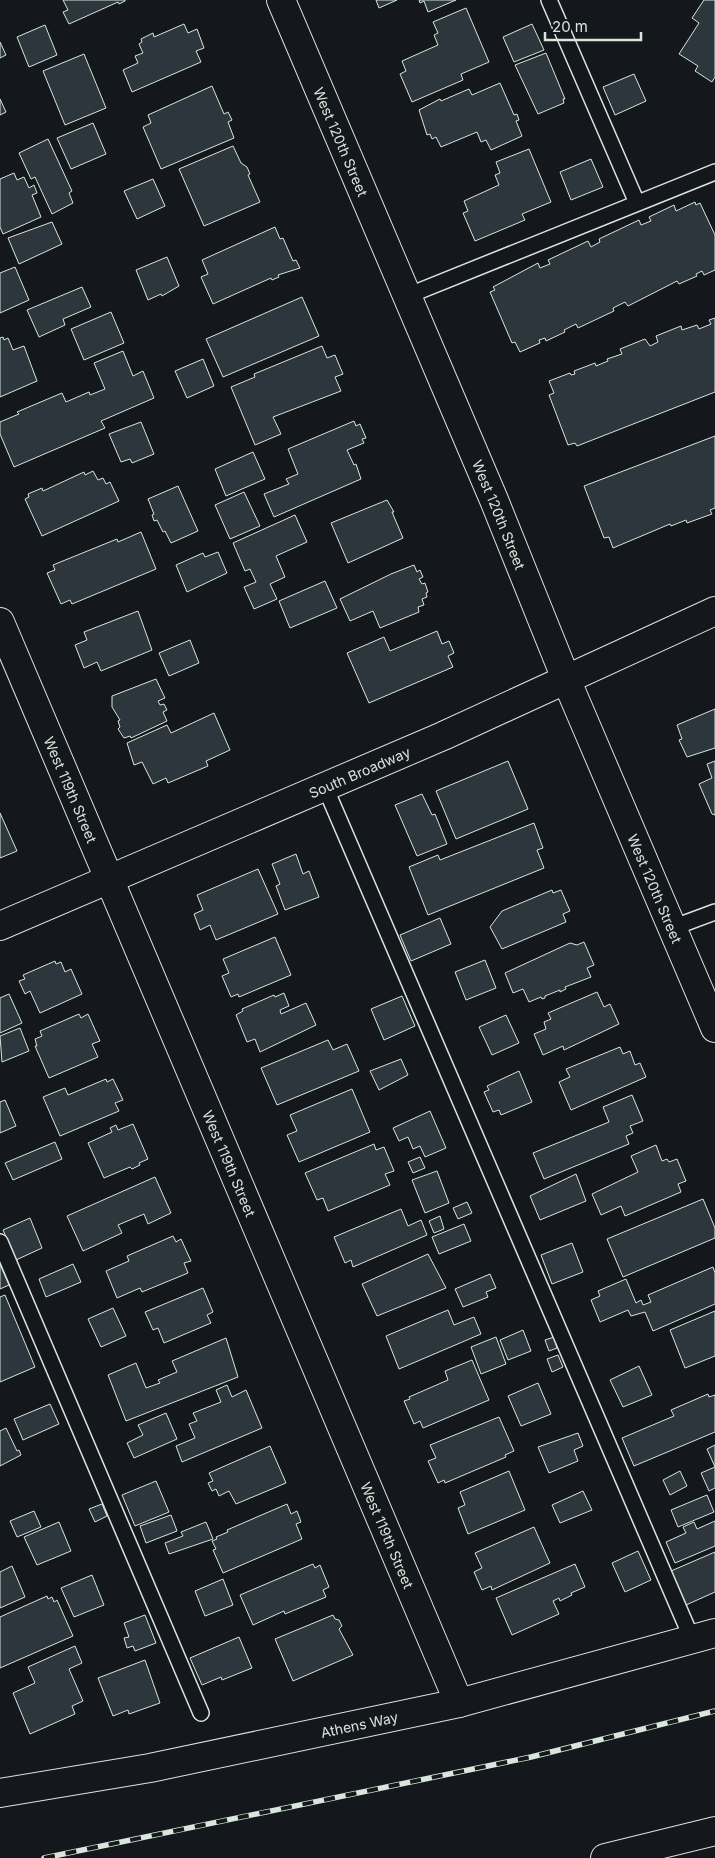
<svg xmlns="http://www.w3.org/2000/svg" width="715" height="1858" viewBox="0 0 715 1858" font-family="Inter,sans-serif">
	<rect width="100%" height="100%" fill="#14181c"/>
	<!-- building -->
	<path fill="#2c363c" stroke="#d8e6dc" d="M63 0H125V1L119 4 118 2 69 24 63 12 68 10Z
		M376 0H397L379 8Z
		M419 0H456L428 12 424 1 420 3Z
		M704 0H715V77L712 82 695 71 698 66 679 54 699 23 692 18Z
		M466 8 489 62 461 74 463 80 412 102 400 74 406 71 402 61 438 45 434 35 438 33 433 22Z
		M184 24 188 33 197 29 204 48 196 51 201 62 132 92 123 70 138 63 135 56 143 53 139 44 142 42 141 39 153 33 154 37Z
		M532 24 544 50 514 62 503 37Z
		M45 25 57 55 29 67 17 37Z
		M0 42 6 55 0 58Z
		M546 53 565 99H563L564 103 538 114 515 65Z
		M84 54 106 108 65 125 43 71Z
		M634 74 646 101 615 115 603 87Z
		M500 83 514 115 517 114 519 120 516 121 522 136 491 150 486 140 481 142 477 132 441 147 436 137 432 139 430 134 427 135 419 110 440 99 441 101 469 89 472 95Z
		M212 86 224 114 228 112 232 120 228 122 234 138 161 169 143 127 151 123 148 115Z
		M0 99 6 112 0 115Z
		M93 123 106 154 71 169 57 138Z
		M48 139 72 191 69 193 73 203 52 214 35 177 31 179 19 153Z
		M233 146 241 163 247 167 250 174 248 175 260 202 204 226 179 169Z
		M529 149 551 202 522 214 525 220 475 241 463 213 468 211 464 201 499 185 495 175 500 173 496 162Z
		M591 159 603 187 571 200 560 172Z
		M14 173 17 180 24 177 29 188 34 185 37 193 32 195 41 217 3 234 0 227V179Z
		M153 179 165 206 137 219 124 191Z
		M695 202 696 205 700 203 715 235V270L704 275 702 271 696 274 697 276 679 284 677 281 628 306 625 302 613 308 614 311 578 328 576 324 564 330 565 332 546 341 545 338 539 340 540 343 520 352 515 342 512 343 490 292 495 290 493 287 538 263 540 268 550 264 548 260 588 241 591 247 600 242 599 239 639 220 641 225 651 221 649 217 674 205 676 211Z
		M52 222 62 244 19 264 8 238Z
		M275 227 280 239 283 238 293 261 296 260 300 268 278 275 279 277 272 280 271 278 213 304 201 277 208 274 202 260Z
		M167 257 179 286 162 296 161 294 148 300 136 270Z
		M15 267 29 300 0 313V273Z
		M82 287 91 307 63 319 65 325 39 337 27 310Z
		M302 297 319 336 223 377 206 339Z
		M111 312 124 343 84 360 71 329Z
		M715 318V392L577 446 575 443 568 445 549 395 554 393 549 381 570 373 571 375 575 374 574 371 595 363 596 366 608 361 607 359 622 354 620 349 645 339 650 346 658 342 656 336 681 326 682 330 697 325 699 329 711 324 709 320Z
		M3 337 4 340 8 338 13 350 24 346 37 381 0 397V338Z
		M322 346 327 358 335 355 343 374 335 377 341 391 273 417 281 434 255 445 231 387 255 377 254 374Z
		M123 351 133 376 143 371 154 398 101 421 105 428 14 467 0 434V422L19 414 17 412 62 393 66 402 89 392 90 395 105 389 94 363Z
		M203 359 214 386 187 398 175 371Z
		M354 421 356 426 360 424 366 438 362 439 364 443 347 450 354 465 356 464 361 479 274 517 264 494 289 484 286 479 298 474 288 449Z
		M141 422 154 454 132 463 130 459 121 462 109 434Z
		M715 436V508L710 510 712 514 687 523 686 520 671 526 670 524 613 548 609 537 604 538 584 486Z
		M253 452 265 479 226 496 215 469Z
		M93 471 98 480 103 478 106 484 110 482 119 501 42 536 25 499 29 497 28 494 42 488 43 491 84 472 85 475Z
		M178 486 198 531 171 543 165 531 163 532 157 520 154 521 152 515 154 514 148 499Z
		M244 492 260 526 230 539 215 505Z
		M387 500 394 512H392L403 538 348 563 331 523Z
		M295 515 307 542 276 556 285 577 270 584 277 599 254 609 244 587 256 582 250 569 245 571 233 543Z
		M141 532 156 569 72 604 70 600 61 604 47 573 55 570 53 565 117 539 118 542Z
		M218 552 227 573 187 592 176 565 203 553 205 557Z
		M414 565 417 572 420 570 423 577 419 579 422 584 425 583 428 592 426 593 427 597 422 599 424 605 418 607 419 612 380 628 373 611 350 621 340 599 391 574Z
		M325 581 337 608 290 628 279 601Z
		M138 611 152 650 101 671 97 662 84 668 75 645 87 640 84 632Z
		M437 631 442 644 449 641 454 653 448 656 453 667 369 703 347 653 384 637 390 651Z
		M190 640 199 663 169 676 159 653Z
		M156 679 165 698 158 701 160 705 164 704 167 710 163 712 167 721 131 738 130 736 124 738 118 729 120 727 118 721 120 720 112 707V696Z
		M715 709V748L687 757 679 740 682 739 677 725Z
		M214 713 230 750 206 761 208 766 168 783 166 778 153 784 142 762 134 765 127 743 167 725 171 733Z
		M508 761 528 809 456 839 436 791Z
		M715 761V815L712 814 699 784 712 778 707 764Z
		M422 794 432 815 435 814 447 844 417 856 395 805Z
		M0 813 17 851 0 858Z
		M534 823 543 848 537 850 544 868 428 915 409 867 438 855 440 860Z
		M296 854 303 874 309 871 319 897 285 910 276 886 280 884 272 864Z
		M258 869 278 914 216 940 210 925 200 930 194 914 203 910 197 895Z
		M552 890 553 893 561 890 570 911 563 914 566 922 502 949 490 927 502 911Z
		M440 918 451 944 411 961 400 935Z
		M275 937 291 975 239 997 238 994 231 997 222 976 229 973 223 959Z
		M584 942 594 965 587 968 591 977 565 987 566 989 560 992V990L545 996V998L542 999 541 997 529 1002 523 989 513 993 505 973 570 943 577 945Z
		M485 960 496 988 466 1000 455 972Z
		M55 961 56 964 61 962 65 972 71 969 82 994 40 1013 30 991 25 994 19 981 25 979 23 975Z
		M597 992 604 1007 610 1004 619 1024 564 1050 563 1046 543 1055 534 1034 546 1029 544 1022 551 1019 548 1013Z
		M284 993 289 1006 280 1010 281 1014 306 1003 316 1025 260 1052 255 1039 247 1042 236 1015 243 1011 242 1009 274 995 275 997Z
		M9 994 22 1023 0 1033V998Z
		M402 996 415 1026 384 1040 371 1009Z
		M79 1014 81 1018 88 1014 100 1041 92 1044 98 1057 49 1078 35 1046H37L35 1039 42 1036 40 1031Z
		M506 1015 519 1043 492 1055 479 1027Z
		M20 1028 29 1051 2 1062 0 1036Z
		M328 1040 333 1050 347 1044 359 1071 277 1105 261 1068Z
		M620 1047 623 1054 630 1051 635 1065 640 1063 646 1077 571 1110 559 1082 570 1077 566 1069Z
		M401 1059 408 1075 379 1090 370 1071Z
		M519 1071 532 1102 501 1115 499 1110 493 1112 484 1092 489 1090 487 1086Z
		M106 1079 107 1082 113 1079 123 1100 115 1103 119 1111 60 1136 43 1097 65 1088 68 1095Z
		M352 1089 370 1132 299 1162 287 1135 297 1131 290 1115Z
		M632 1095 643 1121 630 1126 633 1133 626 1136 629 1144 544 1179 533 1153 609 1122 603 1107Z
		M5 1100 16 1126 0 1133V1102Z
		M430 1111 446 1148 425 1157 420 1146 413 1149 408 1137 399 1141 393 1128Z
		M133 1124 148 1159 139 1163 140 1165 132 1169 130 1167 104 1178 88 1143 112 1132 110 1128 116 1125 118 1130Z
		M55 1142 62 1159 13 1180 5 1163Z
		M374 1144 376 1150 384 1147 394 1171 385 1174 390 1185 328 1211 323 1198 317 1200 305 1173Z
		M656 1145 662 1161 667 1159 669 1162 677 1159 686 1181 678 1184 681 1192 625 1216 621 1206 601 1215 592 1194 638 1172 631 1156Z
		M420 1157 425 1168 413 1173 408 1162Z
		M437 1171 449 1203 425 1213 412 1180Z
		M576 1174 586 1201 540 1220 530 1196Z
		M155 1177 171 1213 148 1224 144 1214 118 1225 122 1233 83 1251 67 1216Z
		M703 1199 715 1228V1238L623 1277 607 1239Z
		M467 1202 472 1213 458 1219 453 1208Z
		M401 1209 408 1226 421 1220 427 1235 353 1267 351 1260 345 1263 334 1237Z
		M440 1216 444 1229 434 1233 429 1221Z
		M30 1218 42 1248 16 1260 3 1230Z
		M464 1224 471 1241 439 1254 432 1237Z
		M173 1236 176 1242 181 1239 191 1261 184 1263 188 1273 142 1292 140 1288 117 1298 106 1271 129 1261 127 1256Z
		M572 1243 583 1272 552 1284 541 1255Z
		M428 1254 446 1288 377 1316 362 1284Z
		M0 1264 9 1285 0 1289Z
		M73 1264 81 1282 46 1297 39 1279Z
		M713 1267 715 1273V1304L653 1331 645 1312 631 1316 628 1310 600 1322 591 1300 600 1296 598 1291 626 1279 636 1303 641 1300 643 1305 651 1302 648 1295Z
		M490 1274 496 1288 486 1292 488 1297 463 1307 455 1289Z
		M203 1288 213 1312 207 1315 211 1323 164 1343 158 1328 153 1330 145 1312Z
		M5 1295 35 1367 0 1382V1297Z
		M113 1308 126 1336 101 1347 88 1319Z
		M448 1310 454 1325 474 1317 481 1334 399 1369 386 1336Z
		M715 1311V1356L685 1368 670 1330Z
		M523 1330 531 1351 508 1360 500 1340Z
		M496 1337 506 1364 481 1374 471 1347Z
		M554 1337 557 1348 549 1351 545 1340Z
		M226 1338 238 1377 126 1421 108 1375 136 1363 146 1388 160 1383 158 1380 177 1372 172 1361Z
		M558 1355 563 1367 552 1372 547 1359Z
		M472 1360 489 1400 423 1428 420 1421 414 1424 404 1401 410 1399 409 1397 448 1380 445 1371Z
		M639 1366 652 1395 623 1407 610 1380Z
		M538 1383 551 1414 521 1426 508 1396Z
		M227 1385 232 1397 246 1390 262 1428 182 1462 176 1446 195 1438 189 1424 197 1421 193 1413 221 1402 216 1390Z
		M708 1394 709 1397 715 1395V1432L634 1466 622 1438 674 1416 671 1410Z
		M50 1404 59 1424 23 1440 14 1419Z
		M166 1413 177 1439 134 1458 127 1443 143 1435 138 1425Z
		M499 1417 514 1451 505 1455 506 1457 445 1483 444 1480 438 1483 428 1461 436 1458 430 1445Z
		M6 1428 17 1451 19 1450 21 1455 0 1466V1431Z
		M578 1433 583 1446 574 1450 578 1461 549 1473 538 1447Z
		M715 1445V1467L707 1449Z
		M270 1446 286 1483 236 1504 229 1491 219 1496 216 1489 212 1491 208 1483 213 1481 209 1473Z
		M715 1467V1488L709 1491 701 1473Z
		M509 1471 525 1510 468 1534 458 1508 465 1505 460 1492Z
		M680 1471 687 1486 670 1495 663 1480Z
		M156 1481 169 1512 135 1526 122 1495Z
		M583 1491 592 1510 560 1523 552 1505Z
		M707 1495 714 1512 678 1527 671 1510Z
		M102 1504 107 1516 95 1522 89 1509Z
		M287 1504 291 1514 297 1511 301 1522 296 1524 302 1539 223 1573 213 1550 216 1549 212 1541 217 1539 216 1537 228 1532 227 1530Z
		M34 1511 41 1527 17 1537 10 1521Z
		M171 1515 177 1531 146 1543 140 1526Z
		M715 1521V1546L675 1563 666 1542 686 1533 683 1527 694 1522 697 1529Z
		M59 1522 71 1551 37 1565 24 1537Z
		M206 1522 213 1539 169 1554 165 1543 183 1536 181 1532Z
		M534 1527 550 1563 492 1590 491 1586 482 1590 474 1572 482 1568 475 1553Z
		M638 1551 651 1580 625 1592 612 1563Z
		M715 1552V1592L686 1605 671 1571Z
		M313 1564 315 1568 320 1565 329 1587 323 1590 326 1597 285 1614 284 1611 253 1625 240 1595Z
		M575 1564 585 1587 571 1593 572 1595 560 1601 559 1598 553 1601 559 1614 512 1635 496 1598Z
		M12 1566 25 1597 0 1608V1572Z
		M92 1575 104 1605 74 1617 61 1588Z
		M223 1579 233 1605 205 1616 195 1591Z
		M47 1596 48 1599 52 1597 54 1602 57 1600 73 1636 0 1668V1617Z
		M145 1615 156 1643 135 1651 133 1646 127 1648 124 1638 129 1637 124 1623Z
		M333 1615 335 1619 339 1620 342 1626 339 1629 353 1655 293 1681 275 1639Z
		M239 1637 252 1668 222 1680 221 1677 202 1685 190 1658Z
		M75 1646 82 1663 69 1669 83 1701 72 1706 75 1714 30 1734 13 1693 35 1683 28 1667Z
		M145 1660 160 1703 129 1714 128 1710 113 1716 98 1678Z"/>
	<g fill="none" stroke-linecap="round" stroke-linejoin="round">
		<!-- lane casing -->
		<g stroke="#d8e6dc" stroke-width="18">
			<path id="lane" d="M549 0 637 203
				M407 296 715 172
				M325 787 692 1639
				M672 928 715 912
				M0 1242 201 1713"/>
		</g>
		<!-- street casing -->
		<g stroke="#d8e6dc" stroke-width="30">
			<g id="street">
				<path id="s1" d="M0 622 459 1703"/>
				<path id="s2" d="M0 1793 150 1768 459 1703 715 1633"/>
			</g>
		</g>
		<!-- secondary casing -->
		<g stroke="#d8e6dc" stroke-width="30">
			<g id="secondary">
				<path id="s3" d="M281 0 494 500 566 679 715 1028"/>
				<path id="s4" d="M0 926 443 736 715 611"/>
			</g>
		</g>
		<!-- highway casing -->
		<g stroke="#d8e6dc" stroke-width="30">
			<path id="highway" d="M605 1858 715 1831"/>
		</g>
		<!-- lane -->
		<use href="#lane" stroke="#14181c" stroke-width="15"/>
		<!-- street -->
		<use href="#street" stroke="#14181c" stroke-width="28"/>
		<!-- secondary -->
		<use href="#secondary" stroke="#14181c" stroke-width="28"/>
		<!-- highway -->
		<use href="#highway" stroke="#14181c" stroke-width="28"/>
		<!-- rail casing -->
		<g stroke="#d8e6dc" stroke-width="5.5">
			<path id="rail" d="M44 1858 531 1757 715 1711"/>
		</g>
		<!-- rail -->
		<use href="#rail" stroke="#14181c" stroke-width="4" stroke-dasharray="11" stroke-linecap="butt"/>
	</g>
	<g text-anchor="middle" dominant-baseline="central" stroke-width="4" stroke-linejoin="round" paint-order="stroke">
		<!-- street labels -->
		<g font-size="14" fill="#d8e6dc" stroke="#14181c">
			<text stroke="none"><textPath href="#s3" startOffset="154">West 120th Street</textPath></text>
			<text stroke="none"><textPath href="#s3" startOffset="559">West 120th Street</textPath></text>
			<text stroke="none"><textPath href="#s4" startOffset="391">South Broadway</textPath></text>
			<text stroke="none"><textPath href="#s1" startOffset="182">West 119th Street</textPath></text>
			<text stroke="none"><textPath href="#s3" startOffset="964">West 120th Street</textPath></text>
			<text stroke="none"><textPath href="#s1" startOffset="588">West 119th Street</textPath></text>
			<text stroke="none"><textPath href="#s1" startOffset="992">West 119th Street</textPath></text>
			<text stroke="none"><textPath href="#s2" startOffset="366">Athens Way</textPath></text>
		</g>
	</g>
	<!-- scale -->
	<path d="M545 32v8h96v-8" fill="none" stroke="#d8e6dc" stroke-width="2.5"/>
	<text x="552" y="32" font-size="15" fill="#d8e6dc" stroke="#14181c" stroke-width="4" paint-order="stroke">20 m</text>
</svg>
